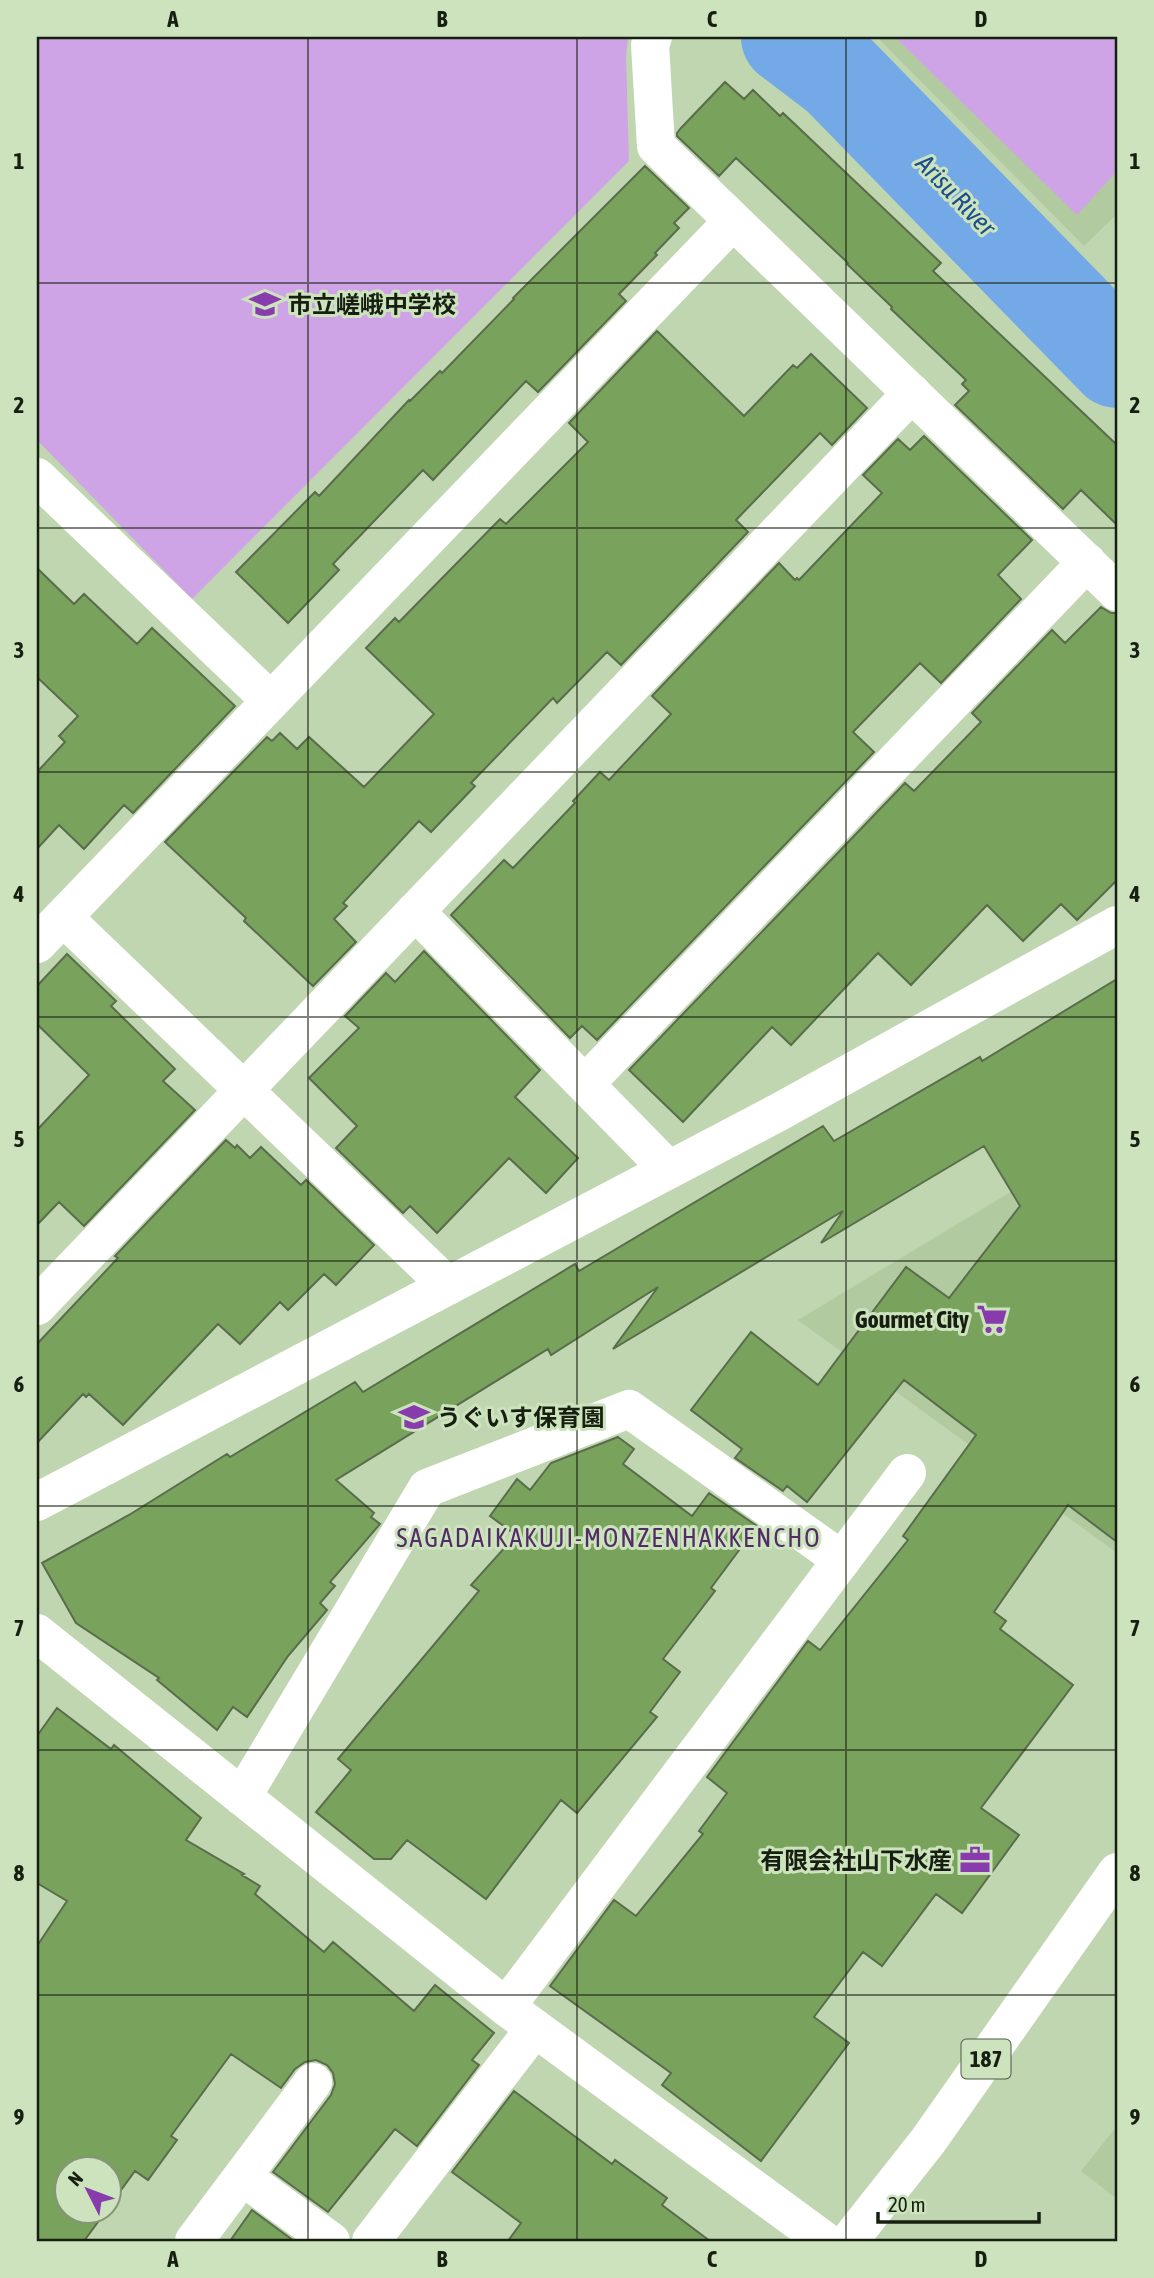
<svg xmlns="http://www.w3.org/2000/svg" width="1154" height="2278" viewBox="0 0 1154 2278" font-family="'Asap Condensed','Noto Sans JP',sans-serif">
	<rect width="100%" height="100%" fill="#bfd6b1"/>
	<!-- built -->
	<path fill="#b1caa0" d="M877 37H1117V214L1084 246Z
		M1117 1128V1553L798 1320Z
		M1117 2126V2199L1081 2171Z"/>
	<!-- green -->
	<path fill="#cfa4e6" d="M37 37H628L626 57 629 161 192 599 37 440Z
		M895 37H1117V171L1077 215Z"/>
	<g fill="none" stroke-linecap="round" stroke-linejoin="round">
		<!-- river -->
		<path stroke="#74a9e7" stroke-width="96" d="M789 37 839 75 1117 360"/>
	</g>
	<!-- building -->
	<path fill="#79a25c" stroke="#596d4c" stroke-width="2" d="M725 82 744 99 753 90 780 116 783 113 941 263 933 271 1117 445V525L1081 490 1063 509 955 405 969 391 962 384 966 380 891 309 892 307 847 264 848 263 736 158 719 176 677 136V133L681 128Z
		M645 166 689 208 674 223 679 228 655 253 657 255 619 294 626 301 538 392 526 381 433 480 423 470 333 564 339 570 288 623 236 572 315 492 319 496 409 400 410 401 440 371 442 373 514 299 513 298Z
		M657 331 744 416 793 365 797 368 811 354 867 408 832 445 820 433 736 520 748 532 621 665 607 652 557 703 553 698 471 783 475 786 431 832 419 821 343 903 347 906 334 919 356 942 313 986 244 921 246 918 165 842 267 737 272 741 280 733 297 749 309 737 364 787 434 714 366 648 395 618 399 622 500 519 506 524 588 442 569 423Z
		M924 436 1032 540 998 575 1021 599 941 683 920 663 853 732 874 752 597 1040 582 1026 570 1038 451 915 504 860 513 868 575 803 573 801 600 772 609 780 671 714 652 696 779 563 795 580 797 578 799 580 882 493 863 475 898 439 910 450Z
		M37 568 74 604 84 594 137 644 152 628 235 706 133 813 124 805 84 849 59 825 37 849V772L65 742 59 736 78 716 37 677Z
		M1101 607 1111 613H1117V880L1077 920 1061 904 1023 941 987 905 911 985 878 953 791 1045 772 1027 683 1122 629 1070 905 783 914 791 981 722 972 713 1052 630 1065 643Z
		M424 951 540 1070 515 1097 578 1158 546 1193 509 1158 437 1233 410 1206 403 1213 336 1148 357 1126 309 1078 359 1028 345 1016 386 973 395 982Z
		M67 954 116 1001 111 1006 175 1069 163 1081 195 1110 84 1226 59 1202 37 1225V1130L89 1075 37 1024V986Z
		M1117 979V1542L1068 1505 994 1612 1006 1621 1000 1629 1073 1685 981 1808 1019 1835 962 1913 936 1894 882 1966 863 1952 814 2017 849 2043 761 2161 662 2085 671 2073 550 1986 614 1900 636 1916 703 1834 699 1831 727 1793 707 1777 808 1641 820 1650 908 1540 903 1536 976 1435 904 1380 807 1502 787 1486 783 1491 735 1458 742 1449 691 1410 751 1332 818 1385 906 1267 949 1298 1020 1206 984 1146 821 1243 843 1211 613 1349 658 1287 551 1355 548 1349 336 1480 374 1513 371 1517 380 1524 330 1582 335 1586 320 1603 327 1610 288 1656 247 1717 233 1707 217 1730 157 1680 159 1678 76 1623 42 1563 129 1515 227 1454 230 1457 355 1382 363 1392 575 1264 579 1271 823 1126 834 1141 980 1057 982 1061Z
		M226 1140 235 1148 237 1145 250 1158 261 1147 301 1185 306 1180 374 1245 336 1285 324 1274 288 1310 280 1302 240 1344 218 1324 123 1425 89 1394 86 1397 83 1394 37 1443V1344L118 1258 115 1256Z
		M618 1437 634 1449 623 1464 692 1516 709 1493 757 1526 711 1588 715 1591 663 1659 680 1672 650 1712 657 1717 577 1813 561 1800 486 1899 407 1840 391 1859H374L316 1812 351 1770 338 1759 479 1591 471 1585 516 1535 490 1516 517 1479 530 1490 551 1463Z
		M57 1708 111 1749 114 1745 201 1818 186 1840 244 1874 242 1875 260 1886 255 1894 324 1952 333 1942 414 2011 435 1985 494 2033 472 2060 479 2065 417 2146 395 2129 328 2212 273 2172 331 2095 335 2084 333 2073 327 2065 316 2060 305 2062 295 2069 281 2088 231 2054 171 2136 177 2140 148 2180 135 2171 108 2208V2169H66V2211H106L84 2241H37V1946L67 1901 37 1883V1736Z
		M514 2091 612 2164 615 2160 667 2198 662 2205 710 2241H508L521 2223 452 2172Z
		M252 2210 294 2241H230Z"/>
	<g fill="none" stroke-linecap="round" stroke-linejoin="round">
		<!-- minor -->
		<path stroke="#fff" stroke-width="38" d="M653 37 650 45 656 146 1117 592
			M37 477 271 701
			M415 911 669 1170
			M63 917 448 1286
			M37 944 733 221
			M585 1084 1087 562
			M37 1306 912 393
			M37 1502 779 1112 1117 925
			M37 1633 506 2007 825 2241
			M242 1797 427 1488 629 1409 842 1560
			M506 2007 907 1473
			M243 2177 331 2241
			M194 2241 313 2082
			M371 2241 535 2028"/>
		<!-- major -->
		<path stroke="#fff" stroke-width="38" d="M849 2241 928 2141 1117 1872"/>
	</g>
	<!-- grid -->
	<path fill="none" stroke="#171f11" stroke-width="2" stroke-opacity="0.55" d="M308 37V2241M577 37V2241M846 37V2241M37 283H1117M37 528H1117M37 772H1117M37 1017H1117M37 1261H1117M37 1506H1117M37 1750H1117M37 1995H1117"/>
	<!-- icons -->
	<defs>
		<g id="school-bare" transform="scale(2.415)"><path d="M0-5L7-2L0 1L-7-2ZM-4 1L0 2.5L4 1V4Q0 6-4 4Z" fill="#883bac" stroke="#cce3be" stroke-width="2.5" paint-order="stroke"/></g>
		<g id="supermarket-bare" transform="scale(2.415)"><path d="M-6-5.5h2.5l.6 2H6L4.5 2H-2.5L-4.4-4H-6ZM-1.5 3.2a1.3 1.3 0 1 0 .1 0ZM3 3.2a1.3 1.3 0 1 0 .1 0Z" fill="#883bac" stroke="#cce3be" stroke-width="2.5" paint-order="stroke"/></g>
		<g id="office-bare" transform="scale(2.415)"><path d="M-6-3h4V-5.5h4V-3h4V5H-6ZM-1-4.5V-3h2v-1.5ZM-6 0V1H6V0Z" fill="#883bac" stroke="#cce3be" stroke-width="2.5" paint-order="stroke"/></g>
	</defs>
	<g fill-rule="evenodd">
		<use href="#school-bare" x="265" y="304"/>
		<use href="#supermarket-bare" x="992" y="1319"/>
		<use href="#school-bare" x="414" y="1417"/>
		<use href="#office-bare" x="975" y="1860"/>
	</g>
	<g text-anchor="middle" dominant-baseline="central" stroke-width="6" stroke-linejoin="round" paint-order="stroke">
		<!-- shield labels -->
		<rect fill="#cce3be" stroke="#4d5a45" stroke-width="2" x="961.5" y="2039.5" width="49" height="39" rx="5"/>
		<g font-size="23" font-weight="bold" fill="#171f11">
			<text x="986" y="2059">187</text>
		</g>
		<!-- poi labels -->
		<g font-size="24" font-weight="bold" fill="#171f11" stroke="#cce3be" text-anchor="start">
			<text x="288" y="304">市立嵯峨中学校</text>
			<text x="969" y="1319" text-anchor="end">Gourmet City</text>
			<text x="437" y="1417">うぐいす保育園</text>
			<text x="952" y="1860" text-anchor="end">有限会社山下水産</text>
		</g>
		<!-- water labels -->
		<g font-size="26" font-style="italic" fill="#1a4f88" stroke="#cce3be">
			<text transform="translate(956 195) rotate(46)">Arisu River</text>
		</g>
		<!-- neighbourhood labels -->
		<g font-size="26" letter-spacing="2" fill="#522d65" stroke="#cce3be">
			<text x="609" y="1538">SAGADAIKAKUJI-MONZENHAKKENCHO</text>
		</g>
	</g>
	<!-- border -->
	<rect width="1154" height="2278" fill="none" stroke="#cce3be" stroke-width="77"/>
	<!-- north arrow -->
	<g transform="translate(88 2190) rotate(312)"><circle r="33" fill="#cce3be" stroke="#849579" stroke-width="2"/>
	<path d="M0-5L12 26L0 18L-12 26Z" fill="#883bac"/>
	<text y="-10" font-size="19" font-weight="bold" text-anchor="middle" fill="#171f11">N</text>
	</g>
	<!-- scale -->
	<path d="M878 2212v10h161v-10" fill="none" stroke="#171f11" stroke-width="3.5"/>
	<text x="888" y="2212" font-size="21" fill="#171f11" stroke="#cce3be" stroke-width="5" paint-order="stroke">20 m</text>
	<rect x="38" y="38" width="1078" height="2202" fill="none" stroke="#171f11" stroke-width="2.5"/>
	<g font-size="23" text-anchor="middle" font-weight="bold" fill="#171f11">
		<text x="173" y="27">A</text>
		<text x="442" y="27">B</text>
		<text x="712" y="27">C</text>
		<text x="981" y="27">D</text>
		<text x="19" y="169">1</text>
		<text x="1135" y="169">1</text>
		<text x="19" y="413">2</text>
		<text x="1135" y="413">2</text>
		<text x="19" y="658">3</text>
		<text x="1135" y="658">3</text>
		<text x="19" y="902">4</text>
		<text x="1135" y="902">4</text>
		<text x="19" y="1147">5</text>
		<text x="1135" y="1147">5</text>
		<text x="19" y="1392">6</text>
		<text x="1135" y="1392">6</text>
		<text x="19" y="1636">7</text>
		<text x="1135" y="1636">7</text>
		<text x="19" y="1881">8</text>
		<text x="1135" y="1881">8</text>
		<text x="19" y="2125">9</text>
		<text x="1135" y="2125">9</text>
		<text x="173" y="2267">A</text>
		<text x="442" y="2267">B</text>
		<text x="712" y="2267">C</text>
		<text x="981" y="2267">D</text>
	</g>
</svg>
